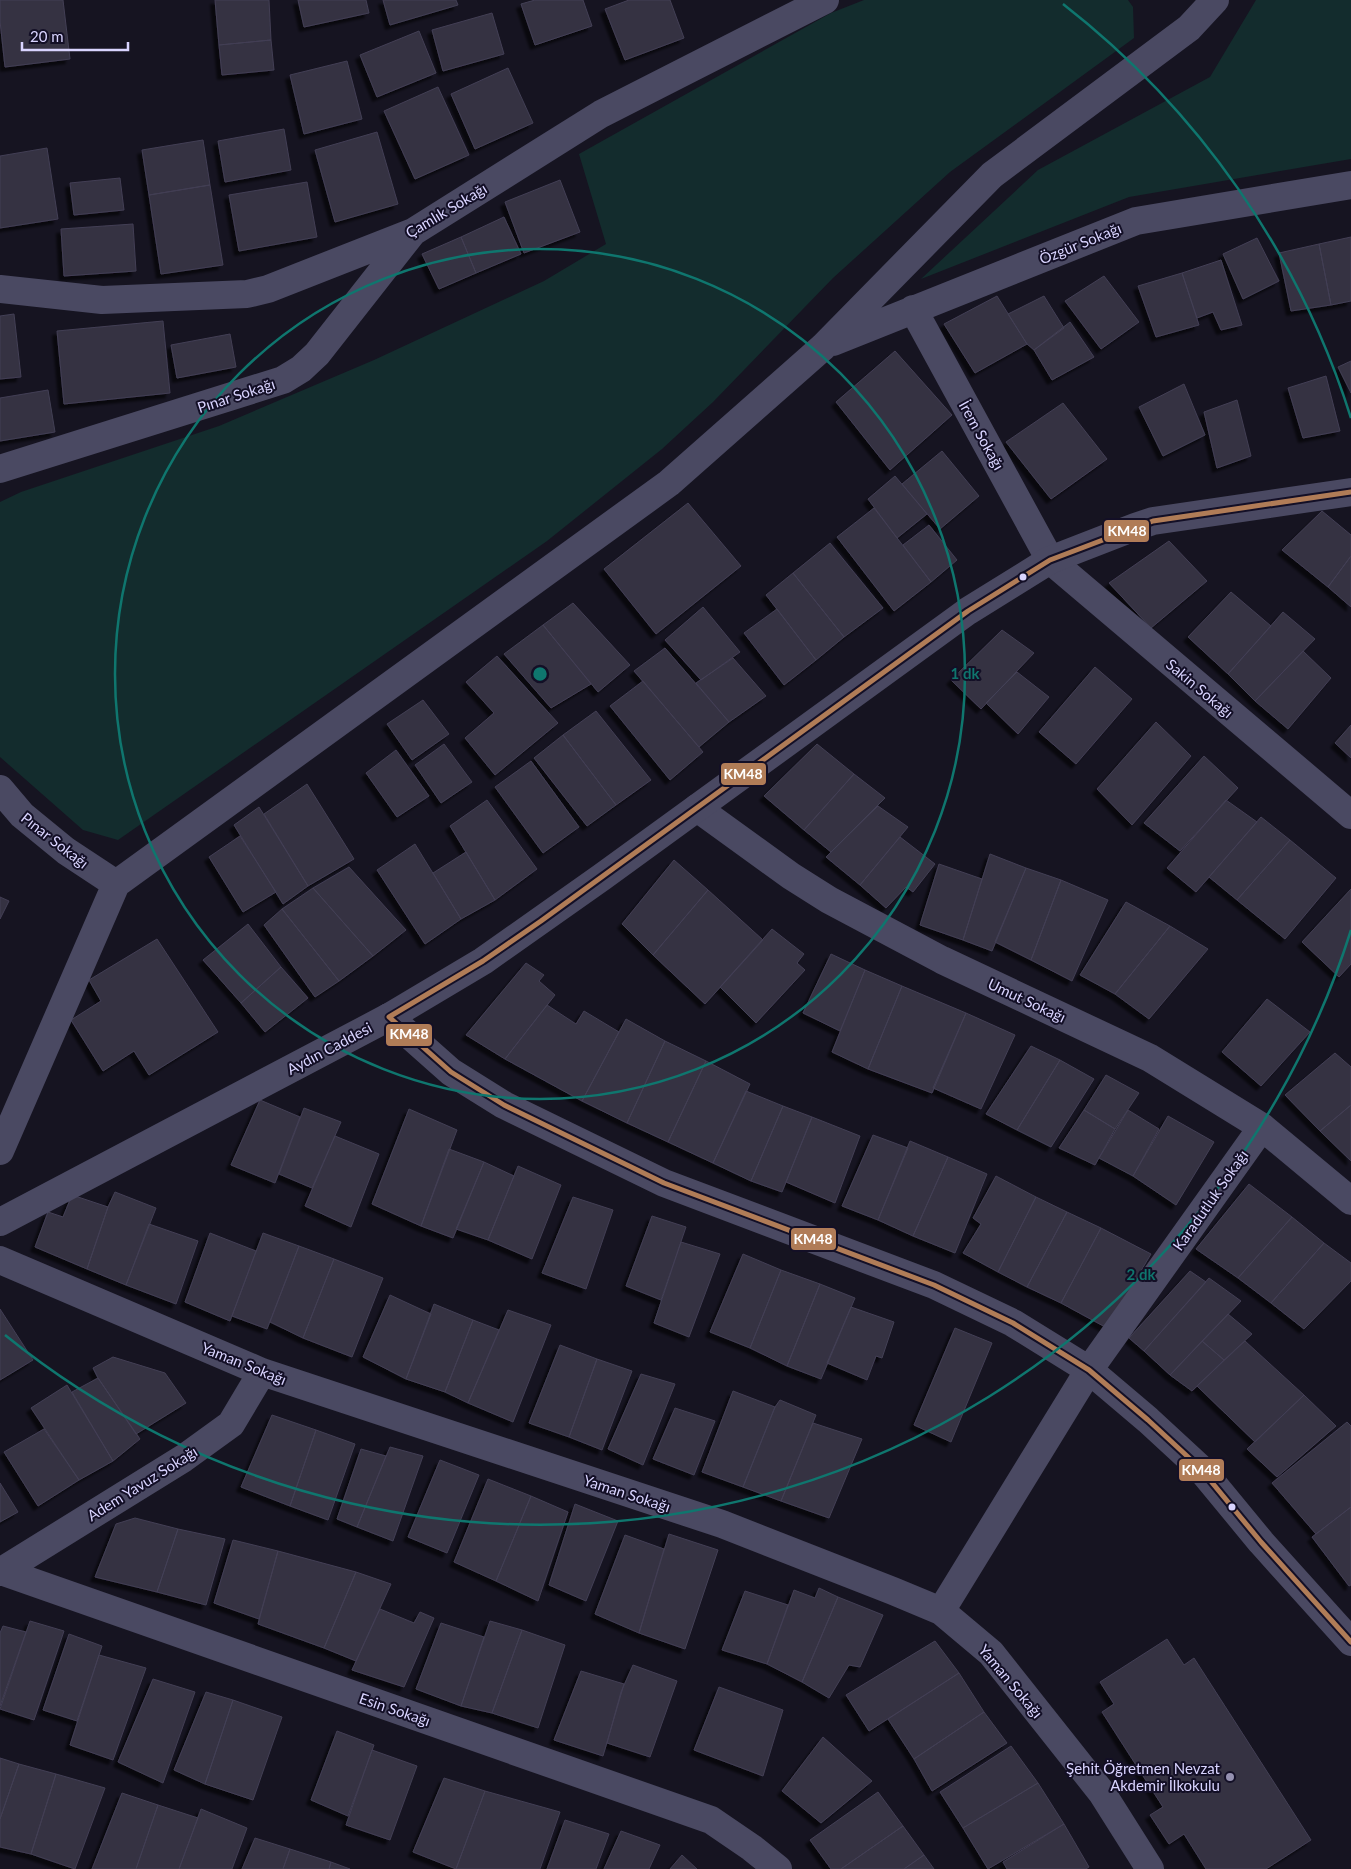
<svg xmlns="http://www.w3.org/2000/svg" width="1351" height="1869" viewBox="0 0 1351 1869" font-family="Lato,sans-serif">
	<defs>
		<filter id="shadow"><feDropShadow dx="-4.5" dy="4.5" stdDeviation="1" flood-color="#0009"/></filter>
	</defs>
	<rect width="100%" height="100%" fill="#161421"/>
	<!-- green -->
	<path fill="#132c2d" d="M864 0H1128L1133 7 1134 38 950 172 833 278 713 402 662 449 547 541 118 840 83 830 0 757V502L21 492 219 426 374 360 544 281 606 244 579 154 831 13Z
		M1256 0H1351V159L1129 197 921 279 1038 170 1210 77Z"/>
	<!-- building -->
	<path fill="#343243" stroke="#433f54" filter="url(#shadow)" d="M0 0H63L70 59 5 67 0 21Z
		M215 0H269L271 40 219 45Z
		M298 0H366L369 13 304 27Z
		M383 0H456L458 5 390 25Z
		M535 0H583L592 26 535 45 521 4Z
		M629 0H670L684 38 625 60 605 9Z
		M492 13 504 54 443 71 432 30Z
		M419 31 436 73 377 97 360 55Z
		M271 40 274 70 222 75 219 45Z
		M347 61 362 119 304 134 290 75Z
		M508 68 533 123 475 149 451 94Z
		M438 87 469 155 415 179 384 111Z
		M284 129 291 170 225 182 218 141Z
		M377 132 398 204 335 222 315 150Z
		M203 140 210 185 149 195 142 150Z
		M47 148 58 219 0 228V156Z
		M120 178 124 210 74 215 70 183Z
		M560 180 580 232 524 253 505 202Z
		M307 182 317 237 239 251 229 195Z
		M210 185 223 265 161 274 149 195Z
		M504 217 521 254 476 273 461 237Z
		M133 224 136 271 64 276 61 229Z
		M461 237 476 273 439 289 422 254Z
		M1351 237V301L1331 305 1319 244Z
		M1257 238 1279 281 1243 299 1223 254Z
		M1319 244 1331 305 1291 311 1279 253Z
		M1221 260 1242 325 1221 330 1213 312 1197 318 1182 273Z
		M1182 273 1199 325 1156 337 1138 286Z
		M1104 276 1139 322 1101 349 1065 301Z
		M997 296 1027 344 975 373 944 324Z
		M1044 296 1064 328 1034 350 1027 344 1008 314Z
		M14 314 21 377 0 379V316Z
		M163 321 170 393 64 404 57 331Z
		M1070 322 1094 357 1052 380 1034 350Z
		M230 334 236 367 177 378 171 345Z
		M895 351 952 415 890 470 836 402Z
		M1351 361V393L1338 367Z
		M1326 376 1340 431 1303 438 1288 388Z
		M1184 384 1205 435 1163 456 1139 407Z
		M48 390 55 432 0 441V398Z
		M1237 400 1251 456 1217 468 1204 412Z
		M1063 403 1107 459 1051 499 1006 442Z
		M942 451 979 496 940 529 902 484Z
		M895 476 927 514 897 538 868 499Z
		M688 503 741 566 656 634 604 569Z
		M874 508 931 582 894 611 837 537Z
		M1322 511 1351 535V556L1328 587 1282 550Z
		M929 525 957 560 931 582 903 545Z
		M1169 541 1207 581 1151 628 1109 583Z
		M830 543 883 608 844 637 793 573Z
		M1351 556V607L1328 587Z
		M793 573 844 637 816 660 766 595Z
		M1231 592 1271 626 1228 674 1188 637Z
		M573 603 630 665 598 692 543 625Z
		M703 607 740 652 701 680 665 640Z
		M777 609 816 660 784 685 744 633Z
		M1283 612 1315 639 1255 701 1228 674Z
		M543 625 591 684 551 708 504 654Z
		M1002 630 1034 653 981 709 951 680Z
		M665 648 729 722 699 747 634 671Z
		M1303 651 1331 678 1288 729 1255 701Z
		M497 656 558 723 495 775 465 738 494 713 466 682Z
		M733 658 766 696 729 722 696 683Z
		M1095 667 1132 699 1076 764 1039 732Z
		M1017 672 1049 697 1018 734 986 703Z
		M643 681 703 752 670 780 610 706Z
		M423 700 449 734 412 760 387 724Z
		M596 711 651 780 616 805 563 735Z
		M1156 722 1191 756 1132 825 1097 789Z
		M1351 725V758L1335 743Z
		M563 735 616 805 587 826 534 758Z
		M444 744 472 782 441 803 415 765Z
		M817 744 854 774 804 830 764 796Z
		M396 750 429 796 397 817 366 773Z
		M1204 756 1238 788 1180 851 1144 823Z
		M531 761 579 827 543 853 495 787Z
		M854 774 885 798 831 852 804 830Z
		M307 784 354 859 308 886 264 814Z
		M487 800 537 869 495 900 450 826Z
		M1226 800 1257 822 1196 892 1167 868Z
		M878 806 908 827 860 885 826 857Z
		M259 807 308 886 283 904 234 825Z
		M1261 817 1290 840 1237 900 1209 877Z
		M240 836 276 892 243 912 209 857Z
		M900 837 935 864 913 892 906 887 886 908 860 885Z
		M1290 840 1336 878 1285 939 1237 900Z
		M415 844 461 919 425 944 377 870Z
		M466 852 495 900 461 919 433 873Z
		M990 854 1026 868 992 951 963 940Z
		M674 860 708 890 653 955 622 924Z
		M939 864 982 879 963 940 920 925Z
		M349 867 406 930 373 956 313 888Z
		M1026 868 1061 880 1031 960 995 942Z
		M1061 880 1108 900 1072 981 1031 960Z
		M313 888 373 956 339 981 282 909Z
		M1351 889V964L1339 977 1302 942Z
		M708 890 763 940 705 1004 653 955Z
		M0 897 9 901 0 919Z
		M1126 902 1170 926 1115 994 1080 975Z
		M282 909 339 981 315 997 264 925Z
		M248 924 281 967 241 1003 203 960Z
		M1170 926 1208 949 1149 1019 1115 994Z
		M772 929 804 954 797 963 805 970 756 1023 720 987Z
		M157 939 218 1032 149 1075 134 1051 103 1071 71 1020 101 1001 89 980Z
		M831 954 865 970 840 1031 803 1013Z
		M526 963 544 975 539 981 555 995 505 1059 466 1035Z
		M281 967 308 998 265 1032 241 1003Z
		M865 970 902 986 868 1069 832 1052Z
		M902 986 966 1013 932 1093 868 1069Z
		M1267 999 1310 1032 1261 1086 1222 1052Z
		M547 1005 576 1024 584 1011 619 1032 582 1101 505 1059Z
		M966 1013 1015 1035 981 1109 933 1088Z
		M626 1019 665 1041 627 1123 582 1101Z
		M665 1041 706 1061 668 1142 627 1123Z
		M1031 1046 1060 1060 1017 1130 986 1114Z
		M1335 1053 1351 1067V1105L1320 1131 1285 1095Z
		M1060 1060 1094 1079 1051 1147 1017 1130Z
		M706 1061 750 1084 713 1163 668 1142Z
		M1106 1075 1139 1093 1115 1129 1084 1110Z
		M746 1091 783 1106 751 1181 713 1163Z
		M260 1100 300 1117 275 1183 231 1165Z
		M1351 1105V1161L1320 1131Z
		M783 1106 812 1117 782 1192 751 1181Z
		M304 1108 341 1122 312 1188 279 1174Z
		M409 1109 457 1130 421 1226 372 1204Z
		M1084 1110 1115 1129 1095 1165 1059 1148Z
		M1128 1110 1159 1129 1133 1176 1099 1158Z
		M1168 1116 1214 1142 1176 1205 1133 1176Z
		M812 1117 860 1136 835 1203 786 1182Z
		M873 1135 908 1148 878 1220 842 1206Z
		M335 1136 379 1154 351 1227 305 1206Z
		M910 1141 948 1157 913 1236 878 1220Z
		M449 1149 484 1162 453 1238 421 1226Z
		M948 1157 987 1174 955 1253 913 1236Z
		M484 1162 514 1176 488 1240 456 1229Z
		M518 1166 561 1185 532 1259 488 1240Z
		M996 1176 1036 1197 998 1272 963 1253 981 1224 973 1218Z
		M1249 1184 1292 1217 1238 1278 1196 1249Z
		M115 1192 156 1208 126 1285 87 1269 108 1207Z
		M72 1195 108 1207 87 1269 35 1247 48 1212 63 1217Z
		M573 1197 613 1210 586 1289 542 1273Z
		M1036 1197 1067 1212 1027 1287 998 1272Z
		M1067 1212 1101 1228 1061 1303 1027 1287Z
		M652 1216 686 1227 661 1300 626 1286Z
		M1292 1217 1324 1243 1271 1303 1238 1278Z
		M149 1224 198 1241 176 1304 126 1285Z
		M1101 1228 1151 1254 1107 1328 1061 1303Z
		M210 1233 256 1251 230 1321 185 1302Z
		M263 1233 299 1246 267 1329 232 1316Z
		M681 1242 720 1254 689 1337 654 1323Z
		M1324 1243 1351 1263V1281L1304 1329 1271 1303Z
		M299 1246 334 1259 303 1338 270 1322Z
		M743 1254 781 1270 750 1348 710 1332Z
		M334 1259 383 1278 352 1357 303 1338Z
		M781 1270 820 1284 787 1366 750 1348Z
		M1190 1271 1206 1282 1144 1351 1129 1338Z
		M1209 1278 1241 1301 1170 1375 1144 1351Z
		M820 1284 855 1298 821 1379 787 1366Z
		M390 1295 431 1314 406 1379 363 1357Z
		M434 1304 473 1320 445 1392 406 1379Z
		M851 1307 894 1322 882 1358 876 1356 867 1380 827 1363Z
		M0 1309 33 1360 0 1380Z
		M508 1310 551 1325 513 1422 468 1403Z
		M1228 1314 1252 1334 1224 1360 1202 1341Z
		M473 1320 499 1330 468 1403 445 1392Z
		M955 1328 992 1343 951 1442 914 1425Z
		M1202 1341 1224 1360 1192 1391 1170 1375Z
		M1245 1341 1304 1395 1255 1442 1197 1386Z
		M560 1345 597 1359 569 1437 529 1423Z
		M113 1357 165 1373 186 1403 136 1434 98 1378 93 1368Z
		M597 1359 632 1371 602 1450 569 1437Z
		M641 1374 675 1384 643 1465 608 1449Z
		M98 1378 140 1439 113 1461 72 1392Z
		M67 1385 113 1461 79 1480 31 1408Z
		M733 1391 775 1407 743 1487 702 1472Z
		M1304 1395 1336 1426 1277 1477 1247 1449Z
		M780 1400 816 1415 781 1501 743 1487 775 1407Z
		M675 1408 715 1421 694 1475 653 1459Z
		M272 1415 316 1430 290 1506 241 1487Z
		M1347 1422 1351 1426V1507L1316 1534 1272 1483Z
		M813 1423 862 1439 829 1518 781 1501Z
		M44 1429 79 1480 38 1506 4 1452Z
		M316 1430 355 1444 328 1520 290 1506Z
		M390 1447 423 1456 393 1541 357 1527Z
		M361 1449 386 1456 357 1527 337 1519Z
		M440 1460 479 1475 447 1553 408 1537Z
		M488 1479 531 1496 496 1581 454 1562Z
		M0 1483 18 1512 0 1522Z
		M531 1496 568 1512 538 1601 496 1581Z
		M575 1504 618 1521 586 1601 549 1585Z
		M1351 1507V1585L1349 1586 1312 1537Z
		M135 1518 178 1529 157 1592 95 1577 116 1524Z
		M178 1529 225 1539 206 1605 157 1592Z
		M669 1534 718 1550 685 1649 639 1633Z
		M625 1535 664 1549 639 1633 595 1614Z
		M233 1540 278 1551 259 1619 214 1603Z
		M278 1551 356 1572 324 1648 258 1624Z
		M356 1572 391 1584 356 1661 324 1648Z
		M819 1588 838 1597 802 1682 767 1664 794 1590 815 1598Z
		M745 1591 788 1605 767 1664 722 1650Z
		M838 1597 883 1615 860 1667 849 1665 829 1698 802 1682Z
		M380 1609 414 1623 420 1612 434 1618 404 1687 352 1670Z
		M30 1621 64 1631 34 1720 0 1709Z
		M490 1621 522 1630 492 1713 461 1706Z
		M441 1623 484 1637 461 1706 416 1689Z
		M3 1626 26 1632 0 1706V1633Z
		M522 1630 565 1645 538 1728 492 1713Z
		M69 1634 102 1646 77 1721 43 1710Z
		M1167 1639 1184 1665 1194 1658 1311 1840 1266 1869H1206L1184 1834 1169 1844 1150 1815 1163 1807 1102 1712 1114 1704 1100 1682Z
		M935 1641 959 1673 869 1731 846 1695Z
		M99 1655 146 1668 113 1760 70 1745Z
		M633 1665 677 1681 650 1757 607 1743 621 1692Z
		M581 1671 624 1684 603 1756 554 1740Z
		M959 1673 984 1712 914 1759 888 1719Z
		M153 1679 195 1692 163 1783 118 1762Z
		M719 1687 783 1710 763 1776 694 1750Z
		M206 1692 233 1700 205 1784 174 1770Z
		M233 1700 282 1717 253 1800 205 1784Z
		M984 1712 1007 1743 932 1791 914 1759Z
		M337 1731 374 1745 348 1816 311 1800Z
		M823 1737 872 1781 821 1823 782 1791Z
		M1011 1746 1038 1783 963 1828 940 1792Z
		M372 1750 417 1766 390 1840 346 1825Z
		M0 1758 19 1764 0 1819Z
		M19 1764 56 1774 31 1854 0 1847V1819Z
		M56 1774 105 1788 75 1869 31 1854Z
		M444 1778 485 1791 456 1869 413 1852Z
		M1038 1783 1064 1824 988 1869 963 1828Z
		M485 1791 560 1812 540 1869H456Z
		M878 1792 903 1826 841 1869H831L810 1840Z
		M122 1793 158 1805 136 1869H92Z
		M158 1805 198 1818 179 1869H136Z
		M201 1809 247 1828 232 1869H179Z
		M565 1820 609 1834 596 1869H547Z
		M1064 1824 1089 1867 1086 1869H1007L1003 1862Z
		M903 1826 924 1855 904 1869H841Z
		M621 1831 660 1845 649 1869H604Z
		M255 1838 290 1849 283 1869H242Z
		M290 1849 331 1862 329 1869H283Z
		M682 1855 697 1869H670Z
		M924 1855 934 1869H904Z
		M331 1862 350 1869H329Z"/>
	<g fill="none" stroke-linecap="round" stroke-linejoin="round">
		<!-- minor -->
		<path stroke="#4a4962" stroke-width="28" d="M0 289 102 300 247 294 268 289 413 232 601 114 825 0
			M913 309 1050 560 1351 815
			M833 342 1136 221 1351 185
			M0 469 283 380 301 369 317 354 412 233
			M0 789 22 815 66 851 116 884
			M697 808 791 876 829 900 942 960 1150 1058 1262 1127 1351 1201
			M389 1017 451 1072 504 1105 664 1183 934 1285 1013 1323 1089 1370 1148 1420 1200 1468 1261 1542 1351 1642
			M0 1151 116 884 669 483 823 347 992 175 1189 28 1215 0
			M0 1260 262 1372 722 1524 893 1591 941 1611 991 1653 1102 1793 1150 1869
			M1 1571 711 1820 752 1848 778 1869
			M0 1572 184 1458 231 1424 262 1372
			M941 1611 1089 1370 1262 1127"/>
		<!-- tertiary -->
		<path stroke="#4a4962" stroke-width="28" d="M0 1222 389 1017 483 961 602 877 968 611 1050 560 1135 527 1153 521 1351 492"/>
		<!-- bus-1 casing -->
		<g stroke="#130f26" stroke-width="9">
			<path id="bus-1" d="M1351 492 1153 521 1050 560 968 611 541 921 483 961 389 1017 451 1072 504 1105 664 1183 934 1285 1013 1323 1089 1370 1148 1420 1200 1468 1261 1542 1351 1642"/>
		</g>
		<!-- bus-1 -->
		<use href="#bus-1" stroke="#b07c57" stroke-width="5"/>
	</g>
	<!-- distance rings -->
	<g fill="none" stroke="#0f766e" stroke-width="2.5">
		<circle cx="540" cy="674" r="425"/>
		<path d="M1351 930A850 850 0 0 1 5 1335M1063 4A850 850 0 0 1 1351 418"/>
	</g>
	<!-- markers -->
	<g fill="#d9d4ff" stroke="#130f26" stroke-width="2">
		<circle cx="1023" cy="577" r="4.5"/>
		<circle cx="1232" cy="1507" r="4.5"/>
	</g>
	<circle fill="#9591b1" stroke="#130f26" stroke-width="2" cx="1230" cy="1777" r="5"/>
	<g text-anchor="middle" dominant-baseline="central" stroke-width="4" stroke-linejoin="round" paint-order="stroke">
		<!-- street labels -->
		<g font-size="15" fill="#d9d4ff" stroke="#130f26">
			<text transform="translate(446 210) rotate(-31)">Çamlık Sokağı</text>
			<text transform="translate(1080 243) rotate(-22)">Özgür Sokağı</text>
			<text transform="translate(236 395) rotate(-18)">Pınar Sokağı</text>
			<text transform="translate(982 435) rotate(61)">İrem Sokağı</text>
			<text transform="translate(1200 688) rotate(40)">Sakin Sokağı</text>
			<text transform="translate(55 840) rotate(38)">Pınar Sokağı</text>
			<text transform="translate(1027 1000) rotate(25)">Umut Sokağı</text>
			<text transform="translate(329 1048) rotate(-28)">Aydın Caddesi</text>
			<text transform="translate(1210 1200) rotate(-55)">Karadutluk Sokağı</text>
			<text transform="translate(244 1363) rotate(22)">Yaman Sokağı</text>
			<text transform="translate(142 1483) rotate(-32)">Adem Yavuz Sokağı</text>
			<text transform="translate(627 1493) rotate(18)">Yaman Sokağı</text>
			<text transform="translate(1011 1681) rotate(50)">Yaman Sokağı</text>
			<text transform="translate(395 1709) rotate(19)">Esin Sokağı</text>
		</g>
		<!-- poi labels -->
		<g font-size="15" fill="#d9d4ff" stroke="#130f26" text-anchor="end">
			<text x="1220" y="1768">Şehit Öğretmen Nevzat<tspan x="1220" dy="17">Akdemir İlkokulu</tspan></text>
		</g>
	</g>
	<circle cx="540" cy="674" r="8" fill="#0f766e" stroke="#130f26" stroke-width="2.5"/>
	<g font-size="15" text-anchor="middle" font-weight="bold" fill="#0f766e" stroke="#130f26" stroke-width="4" stroke-linejoin="round" paint-order="stroke">
		<text x="965" y="679">1 dk</text>
		<text x="1141" y="1280">2 dk</text>
	</g>
	<g stroke="#130f26" stroke-width="2">
		<rect x="1103" y="519" width="47" height="24" rx="5" fill="#b07c57"/>
		<rect x="720" y="762" width="47" height="24" rx="5" fill="#b07c57"/>
		<rect x="385" y="1023" width="48" height="24" rx="5" fill="#b07c57"/>
		<rect x="790" y="1227" width="47" height="24" rx="5" fill="#b07c57"/>
		<rect x="1178" y="1458" width="47" height="24" rx="5" fill="#b07c57"/>
	</g>
	<g font-size="14" text-anchor="middle" font-weight="bold" fill="#fff">
		<text x="1127" y="536">KM48</text>
		<text x="743" y="779">KM48</text>
		<text x="409" y="1039">KM48</text>
		<text x="813" y="1244">KM48</text>
		<text x="1201" y="1475">KM48</text>
	</g>
	<!-- scale -->
	<path d="M22 42v8h106v-8" fill="none" stroke="#d9d4ff" stroke-width="2.5"/>
	<text x="30" y="42" font-size="15" fill="#d9d4ff" stroke="#130f26" stroke-width="4" paint-order="stroke">20 m</text>
</svg>
